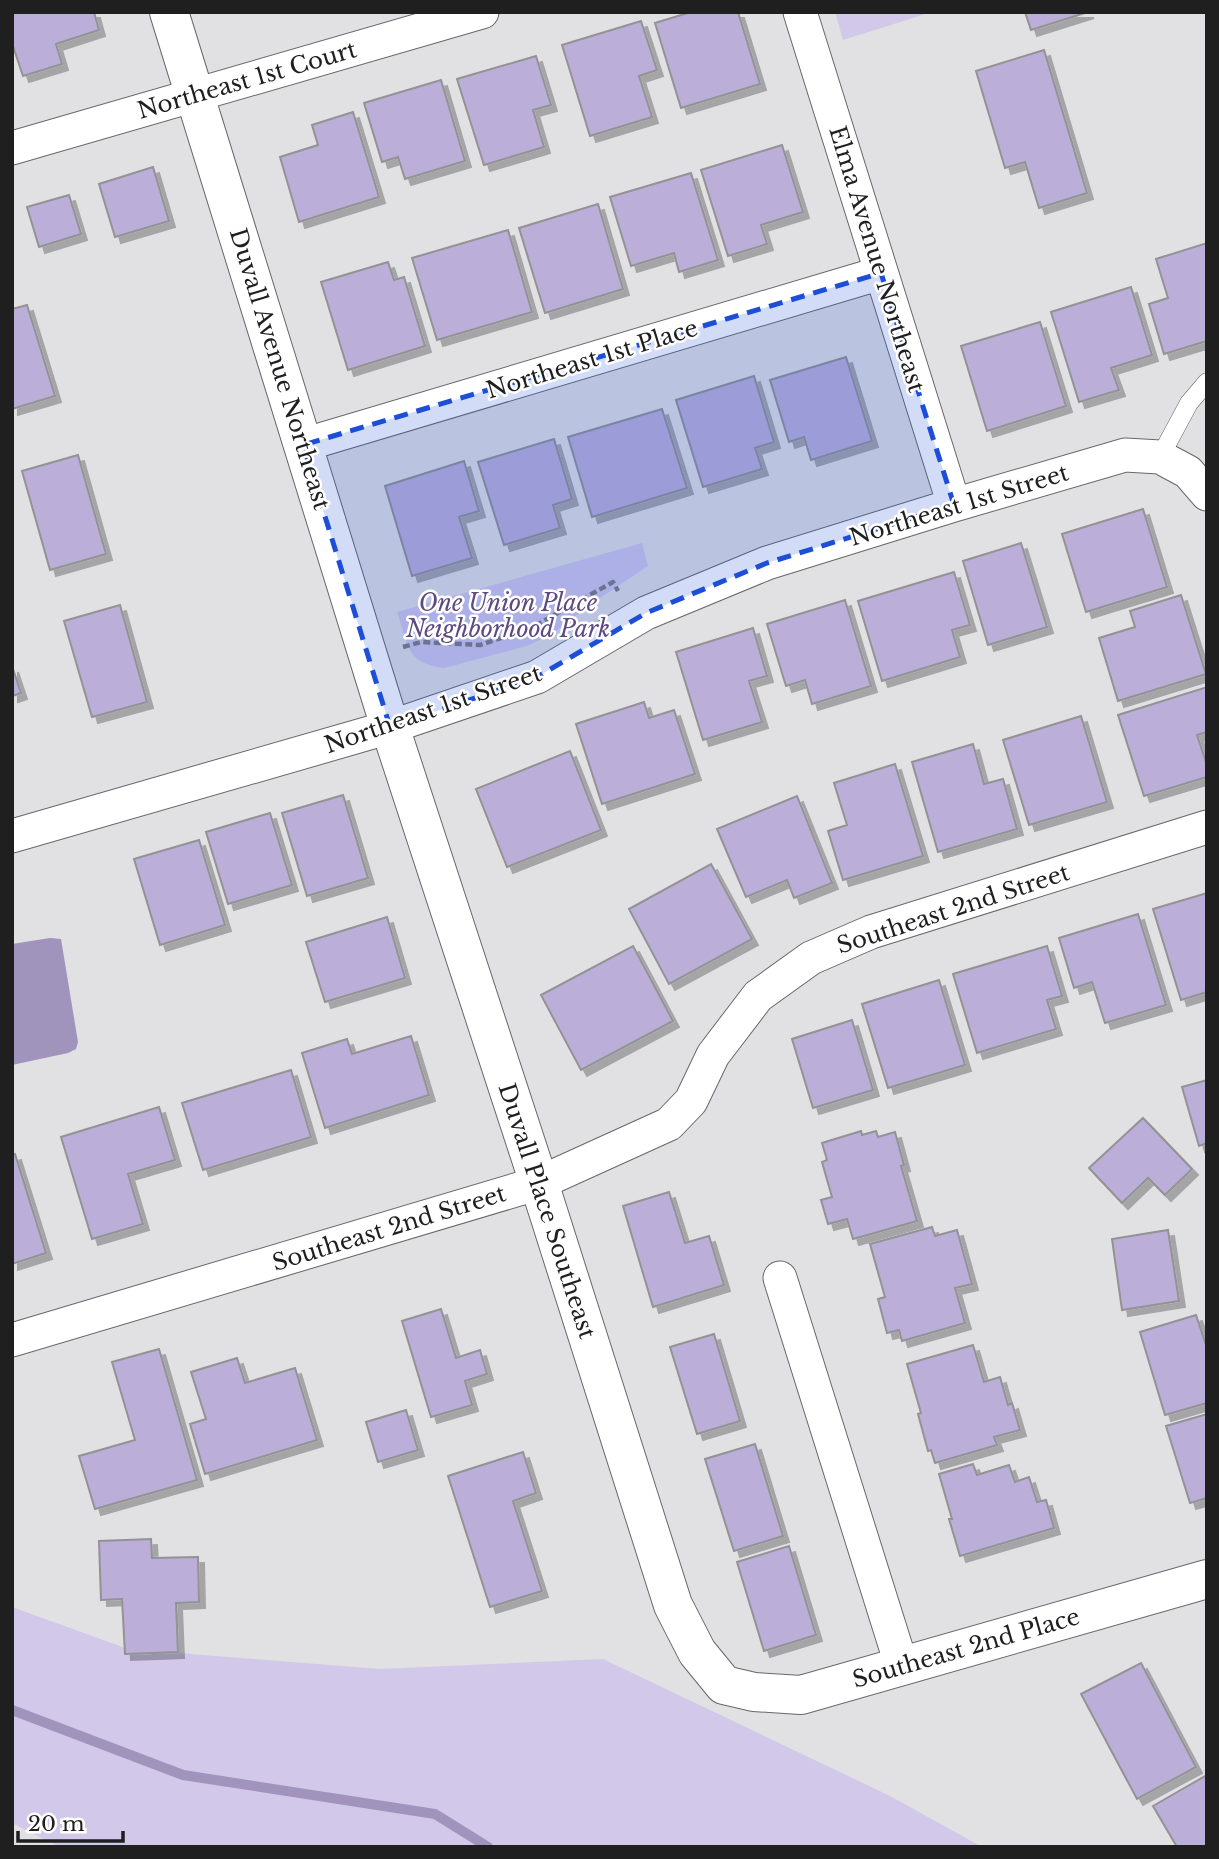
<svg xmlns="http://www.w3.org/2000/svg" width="1219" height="1859" viewBox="0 0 1219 1859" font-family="'Libre Baskerville',serif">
	<defs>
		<filter id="shadow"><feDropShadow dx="6" dy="6" stdDeviation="0" flood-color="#0004"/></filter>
	</defs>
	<rect width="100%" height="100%" fill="#e1e0e3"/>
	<!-- green -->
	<path fill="#d1c8ea" d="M835 12H932L843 40Z
		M642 543 648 566 591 604 552 634 527 646 444 668C405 663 409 645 397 612Z
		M12 1607 128 1649 380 1669 603 1659 890 1796 982 1847H60L12 1823Z"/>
	<!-- water -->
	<path fill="#a094bd" d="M50 938 61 939 78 1042 76 1049 68 1053 12 1065V944Z"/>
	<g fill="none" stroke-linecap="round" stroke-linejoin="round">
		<!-- stream -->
		<path stroke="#a094bd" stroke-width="10" d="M12 1710 183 1775 435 1814 488 1847"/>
	</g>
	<!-- building -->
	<path fill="#bbafd9" stroke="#939295" stroke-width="2" filter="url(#shadow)" d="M12 12H94L99 30 56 44 62 64 23 76 12 43Z
		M691 12H738L760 84 681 108 655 23Z
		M1025 12H1088L1031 30Z
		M641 21 657 70 639 76 652 117 590 136 562 45Z
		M1044 50 1087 193 1039 208 1025 162 1005 168 976 71Z
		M536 56 551 105 533 110 544 147 484 165 457 79Z
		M441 80 465 161 405 179 398 157 382 162 364 103Z
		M353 112 379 197 299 222 280 157 318 145 312 125Z
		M782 145 803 212 761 225 767 244 728 256 701 170Z
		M153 167 169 221 115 237 99 184Z
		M691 173 718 260 679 272 674 253 631 266 610 197Z
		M69 195 81 234 39 247 27 207Z
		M598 204 623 289 545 313 519 228Z
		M508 230 532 312 437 340 412 258Z
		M1207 243V341L1164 354 1149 304 1168 298 1156 259Z
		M388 262 394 280 404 277 425 346 348 370 321 282Z
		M1131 287 1152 355 1111 368 1119 390 1079 402 1051 312Z
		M27 305 55 396 12 409V309Z
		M1040 322 1066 406 987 431 961 346Z
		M846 357 872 441 811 460 804 437 789 442 770 380Z
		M754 376 774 442 755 448 762 469 703 487 676 400Z
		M662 409 687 488 592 517 568 437Z
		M554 439 572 499 553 505 560 528 504 545 478 462Z
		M78 455 106 554 50 570 22 471Z
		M464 461 479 511 459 517 472 558 412 576 385 486Z
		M1143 509 1167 587 1086 612 1062 534Z
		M1021 543 1047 627 988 645 963 561Z
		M954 572 970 625 952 630 960 657 882 681 858 601Z
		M1181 595 1206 674 1118 701 1099 638 1135 627 1130 611Z
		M845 600 871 686 812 704 805 680 786 686 767 624Z
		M120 605 147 702 92 717 64 621Z
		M753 628 767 676 749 681 762 722 703 740 676 652Z
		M12 666 21 693 12 696Z
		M1207 687V732L1197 735 1207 765V777L1144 796 1118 715Z
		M644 702 649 718 674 710 695 774 602 804 576 724Z
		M1081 716 1107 802 1029 825 1003 740Z
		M973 744 984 784 1003 779 1017 829 938 852 912 762Z
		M570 751 601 830 507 867 476 789Z
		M895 764 923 856 843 880 828 831 847 825 834 783Z
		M343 795 368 878 307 896 282 813Z
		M797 796 832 883 794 898 787 880 746 897 717 829Z
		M270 813 292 885 228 904 206 832Z
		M199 840 225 925 160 945 134 859Z
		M711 864 752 939 669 984 629 909Z
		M1207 893V992L1181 1000 1153 909Z
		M1138 914 1166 1005 1105 1023 1092 982 1074 988 1059 938Z
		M387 917 405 978 325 1002 306 942Z
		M633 946 673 1021 581 1070 541 995Z
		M1047 946 1062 996 1047 1000 1056 1029 977 1053 953 974Z
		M939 980 965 1065 888 1088 862 1004Z
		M852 1020 873 1090 813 1108 792 1039Z
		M411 1036 429 1095 325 1128 302 1053 347 1039 352 1054Z
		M291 1070 311 1137 203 1170 182 1103Z
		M1207 1080V1143L1199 1146 1182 1087Z
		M159 1107 175 1160 128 1174 143 1224 92 1239 61 1137Z
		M1143 1118 1192 1169 1165 1195 1148 1178 1122 1203 1089 1168Z
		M861 1131 862 1135 876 1131 878 1137 895 1132 904 1165 901 1166 917 1221 853 1239 847 1219 828 1224 821 1200 832 1197 822 1162 827 1160 822 1143Z
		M15 1154 46 1253 12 1264V1155Z
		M669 1192 685 1243 709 1236 724 1285 653 1307 623 1206Z
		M932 1227 935 1236 957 1230 972 1284 955 1288 965 1323 902 1341 899 1330 887 1333 878 1299 885 1297 870 1244Z
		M1168 1230 1179 1301 1122 1310 1112 1239Z
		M441 1309 456 1358 480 1350 487 1374 465 1381 472 1405 431 1417 402 1321Z
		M1196 1315 1207 1348V1403L1165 1415 1140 1332Z
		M714 1334 740 1421 697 1434 670 1347Z
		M973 1345 984 1382 1000 1377 1008 1405 1012 1403 1020 1430 994 1437 997 1445 935 1463 931 1450 928 1451 918 1414 921 1413 907 1364Z
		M159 1349 197 1480 95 1509 79 1456 135 1440 112 1362Z
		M237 1358 245 1383 295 1368 317 1440 205 1474 190 1424 206 1419 191 1372Z
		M406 1410 418 1450 378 1462 366 1422Z
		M1207 1414V1498L1190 1503 1166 1426Z
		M755 1444 783 1536 734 1551 705 1459Z
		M523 1452 536 1493 513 1501 542 1591 490 1607 448 1476Z
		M973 1464 977 1475 1009 1465 1015 1482 1029 1477 1037 1502 1046 1500 1054 1528 960 1556 949 1519H952L939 1474Z
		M151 1539 152 1558 198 1557 199 1602 176 1603 178 1652 125 1654 122 1599 101 1600 99 1541Z
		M789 1546 816 1635 764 1651 737 1562Z
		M1141 1663 1196 1767 1137 1799 1081 1694Z
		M1207 1775V1847H1177L1153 1806Z"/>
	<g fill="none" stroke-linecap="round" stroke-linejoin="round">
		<!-- service casing -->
		<g stroke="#68676a" stroke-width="19">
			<path id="service" d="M1160 457 1189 403 1207 382"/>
		</g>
		<!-- minor casing -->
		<g stroke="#68676a" stroke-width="35">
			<path id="minor" d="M800 12 954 505
				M12 148 482 12
				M303 445 881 273
				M12 836 390 727 537 677 646 613 767 563 954 505 1125 455 1160 457 1188 472 1207 494
				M780 1278 902 1667
				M12 1340 539 1183 669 1124 691 1101 713 1055 758 996 811 958 871 932 1207 827"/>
		</g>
		<!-- tertiary casing -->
		<g stroke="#68676a" stroke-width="40">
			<path id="tertiary" d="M169 12 390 727 539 1183 673 1605 697 1652 724 1685 754 1692 801 1695 1207 1579"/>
		</g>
		<!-- path -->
		<path stroke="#7e7d7f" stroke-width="4.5" stroke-dasharray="7 3.5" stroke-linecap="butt" d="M403 647 421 642 480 645 531 628 613 582 618 591"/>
		<!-- service -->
		<use href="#service" stroke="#fff" stroke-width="18"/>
		<!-- minor -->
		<use href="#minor" stroke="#fff" stroke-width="33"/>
		<!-- tertiary -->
		<use href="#tertiary" stroke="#fff" stroke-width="38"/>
	</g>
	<!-- marked area -->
	<path fill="#1d4ed8" fill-opacity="0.2" stroke="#1d4ed8" stroke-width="5" stroke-dasharray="14 9" stroke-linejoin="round" d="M881 273 954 505 767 563 646 613 537 677 390 727 303 445Z"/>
	<g text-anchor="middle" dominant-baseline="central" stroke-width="5" stroke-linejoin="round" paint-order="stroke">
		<!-- street labels -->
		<g font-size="23" fill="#201f20" stroke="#fff">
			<text transform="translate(247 80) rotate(-16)">Northeast 1st Court</text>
			<text transform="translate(877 259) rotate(73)">Elma Avenue Northeast</text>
			<text transform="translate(592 359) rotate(-17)">Northeast 1st Place</text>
			<text transform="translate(280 369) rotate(73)">Duvall Avenue Northeast</text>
			<text transform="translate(959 505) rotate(-17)">Northeast 1st Street</text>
			<text transform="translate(433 709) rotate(-19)">Northeast 1st Street</text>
			<text transform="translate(953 909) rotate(-18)">Southeast 2nd Street</text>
			<text transform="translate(547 1211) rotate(72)">Duvall Place Southeast</text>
			<text transform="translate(389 1228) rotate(-17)">Southeast 2nd Street</text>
			<text transform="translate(966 1648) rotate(-16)">Southeast 2nd Place</text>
		</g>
		<!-- park labels -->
		<g font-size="23" font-style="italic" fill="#5d4a82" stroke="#fff">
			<text x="508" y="603">One Union Place<tspan x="508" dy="26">Neighborhood Park</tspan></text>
		</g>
	</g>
	<!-- border -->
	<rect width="1219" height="1859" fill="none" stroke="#201f20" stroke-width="28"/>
	<!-- scale -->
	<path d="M18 1831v10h105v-10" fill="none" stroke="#201f20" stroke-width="3.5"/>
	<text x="28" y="1831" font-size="21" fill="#201f20" stroke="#ffffff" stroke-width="5" paint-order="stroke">20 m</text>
</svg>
